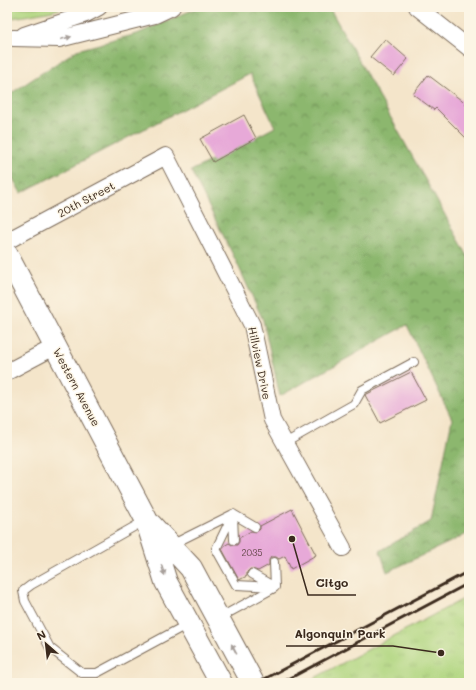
<svg xmlns="http://www.w3.org/2000/svg" width="476" height="690" viewBox="0 0 476 690" font-family="Mali,sans-serif">
	<defs>
		<pattern id="grass-tufts" width="24" height="20" patternUnits="userSpaceOnUse"><rect width="24" height="20" fill="#b0d680"/><path d="M3 7l-1-3M5 7V3M7 7l1-3M15 17l-1-3M17 17v-4M19 17l1-3" fill="none" stroke="#98b86e"/></pattern>
		<pattern id="forest-crowns" width="20" height="18" patternUnits="userSpaceOnUse"><rect width="20" height="18" fill="#8cb76e"/><path d="M2 6a3 3 0 1 1 6 0M12 15a3 3 0 1 1 6 0" fill="none" stroke="#74955a"/></pattern>
	</defs>
	<rect width="100%" height="100%" fill="#fcf5e5"/>
	<filter id="ink" filterUnits="userSpaceOnUse"><feTurbulence type="fractalNoise" baseFrequency=".025" numOctaves="2"/><feDisplacementMap in="SourceGraphic" scale="8" xChannelSelector="R" yChannelSelector="G"/><feConvolveMatrix kernelMatrix="1 2 1 2 8 2 1 2 1" color-interpolation-filters="sRGB"/></filter>
	<filter id="wash" filterUnits="userSpaceOnUse"><feTurbulence type="fractalNoise" baseFrequency=".012" numOctaves="4" result="noise"/><feDisplacementMap in="SourceGraphic" scale="16" xChannelSelector="R" yChannelSelector="G"/><feGaussianBlur stdDeviation="0.9" result="paint"/><feColorMatrix in="noise" values="0 0 0 0 0 0 0 0 0 0 0 0 0 0 0 0 0 1.4 0 .05"/><feComposite in="paint" operator="in"/></filter>
	<g filter="url(#wash)">
		<rect width="100%" height="100%" fill="#f4e5ca"/>
		<!-- grass -->
		<path fill="url(#grass-tufts)" stroke="#76804f" d="M7 7H65L53 11 7 19Z
			M469 596V683H305Z"/>
		<!-- forest -->
		<path fill="url(#forest-crowns)" stroke="#647046" d="M199 7H329L469 258V533L387 572 380 551 431 521 452 419 407 325 280 396 263 320 237 263 191 171 275 127 250 74 21 193 7 168V96L77 50 137 34Z"/>
		<g id="blocks">
			<!-- building -->
			<path fill="#e7a9d8" d="M385 39 408 59 394 76 370 57Z
				M428 75 461 100 469 108V141L436 108 434 110 413 94Z
				M244 115 256 138 213 162 200 139Z
				M411 372 426 400 380 423 365 395Z
				M292 509 316 555 291 569 285 556 279 559 276 557H271L269 560V565L258 571 252 569H250L247 572V576L239 580 222 549 224 546 229 543 232 545H237L239 542V538L251 531 257 532 260 529V526Z"/>
		</g>
	</g>
	<g filter="url(#ink)">
		<use href="#blocks" fill-opacity="0" stroke="#7c6b5a" stroke-width="1"/>
		<g fill="none" stroke-linecap="round" stroke-linejoin="round">
			<!-- service casing -->
			<g stroke="#7c6b5a" stroke-width="10">
				<path id="service" d="M285 443 354 404 362 390 414 362
					M233 514 216 549 236 585 275 587
					M233 514 255 527
					M233 515 234 540
					M146 520 31 585 23 591 25 601 50 648 82 673H97L188 624
					M171 545 233 514
					M252 574 275 587 274 562
					M219 618 274 588"/>
			</g>
			<!-- minor casing -->
			<g stroke="#7c6b5a" stroke-width="18">
				<path id="minor" d="M417 7 469 48
					M24 35 86 14 99 7
					M13 38 59 39 155 15 172 7
					M7 241 166 156 252 325 272 420 343 548
					M7 372 56 346"/>
			</g>
			<!-- secondary casing -->
			<g stroke="#7c6b5a" stroke-width="24">
				<path id="secondary" d="M7 255 146 519 166 582 221 683
					M151 525 191 568 253 683"/>
			</g>
			<!-- service -->
			<use href="#service" stroke="#fff" stroke-width="8"/>
			<!-- minor -->
			<use href="#minor" stroke="#fff" stroke-width="16"/>
			<!-- secondary -->
			<use href="#secondary" stroke="#fff" stroke-width="22"/>
			<!-- rail -->
			<path stroke="#3b2a1e" stroke-width="3" d="M257 683 469 571
				M281 683 469 583"/>
		</g>
		<!-- one-way arrows -->
		<defs><path id="oneway-solid" d="M-6-.8H1V-3.2L6.5 0L1 3.2V.8H-6Z"/></defs>
		<g fill="#a79f9a">
			<use href="#oneway-solid" transform="translate(66 38) rotate(-14)"/>
			<use href="#oneway-solid" transform="translate(163 570) rotate(72)"/>
			<use href="#oneway-solid" transform="translate(234 649) rotate(-118)"/>
		</g>
	</g>
	<g text-anchor="middle" dominant-baseline="central" stroke-width="3" stroke-linejoin="round" paint-order="stroke">
		<!-- number labels -->
		<g font-size="9" fill="#664a4c">
			<text x="252" y="552">2035</text>
		</g>
		<!-- street labels -->
		<g font-size="11" fill="#3b2a1e" stroke="#fcf5e5">
			<text transform="translate(86 199) rotate(-28)">20th Street</text>
			<text transform="translate(260 363) rotate(78)">Hillview Drive</text>
			<text transform="translate(77 387) rotate(62)">Western Avenue</text>
		</g>
	</g>
	<!-- callouts -->
	<path fill="none" stroke="#3b2a1e" stroke-width="1.5" d="M292 539L308 595H356M441 653L393 646H286"/>
	<g fill="#3b2a1e" stroke="#fcf5e5" stroke-width="1.5">
		<circle cx="292" cy="539" r="4"/>
		<circle cx="441" cy="653" r="4"/>
	</g>
	<g font-size="12" text-anchor="middle" font-weight="bold" fill="#3b2a1e" stroke="#fcf5e5" stroke-width="3" stroke-linejoin="round" paint-order="stroke">
		<text x="332" y="587">Citgo</text>
		<text x="340" y="638">Algonquin Park</text>
	</g>
	<!-- margin -->
	<rect width="476" height="690" fill="none" stroke="#fcf5e5" stroke-width="24"/>
	<!-- north arrow -->
	<g transform="translate(46 644) rotate(332)" stroke="#fcf5e5" stroke-width="3" paint-order="stroke">
	<path d="M0-3L7 15L0 10L-7 15Z" fill="#3b2a1e"/>
	<text y="-6" font-size="11" font-weight="bold" text-anchor="middle" fill="#3b2a1e">N</text>
	</g>
</svg>
